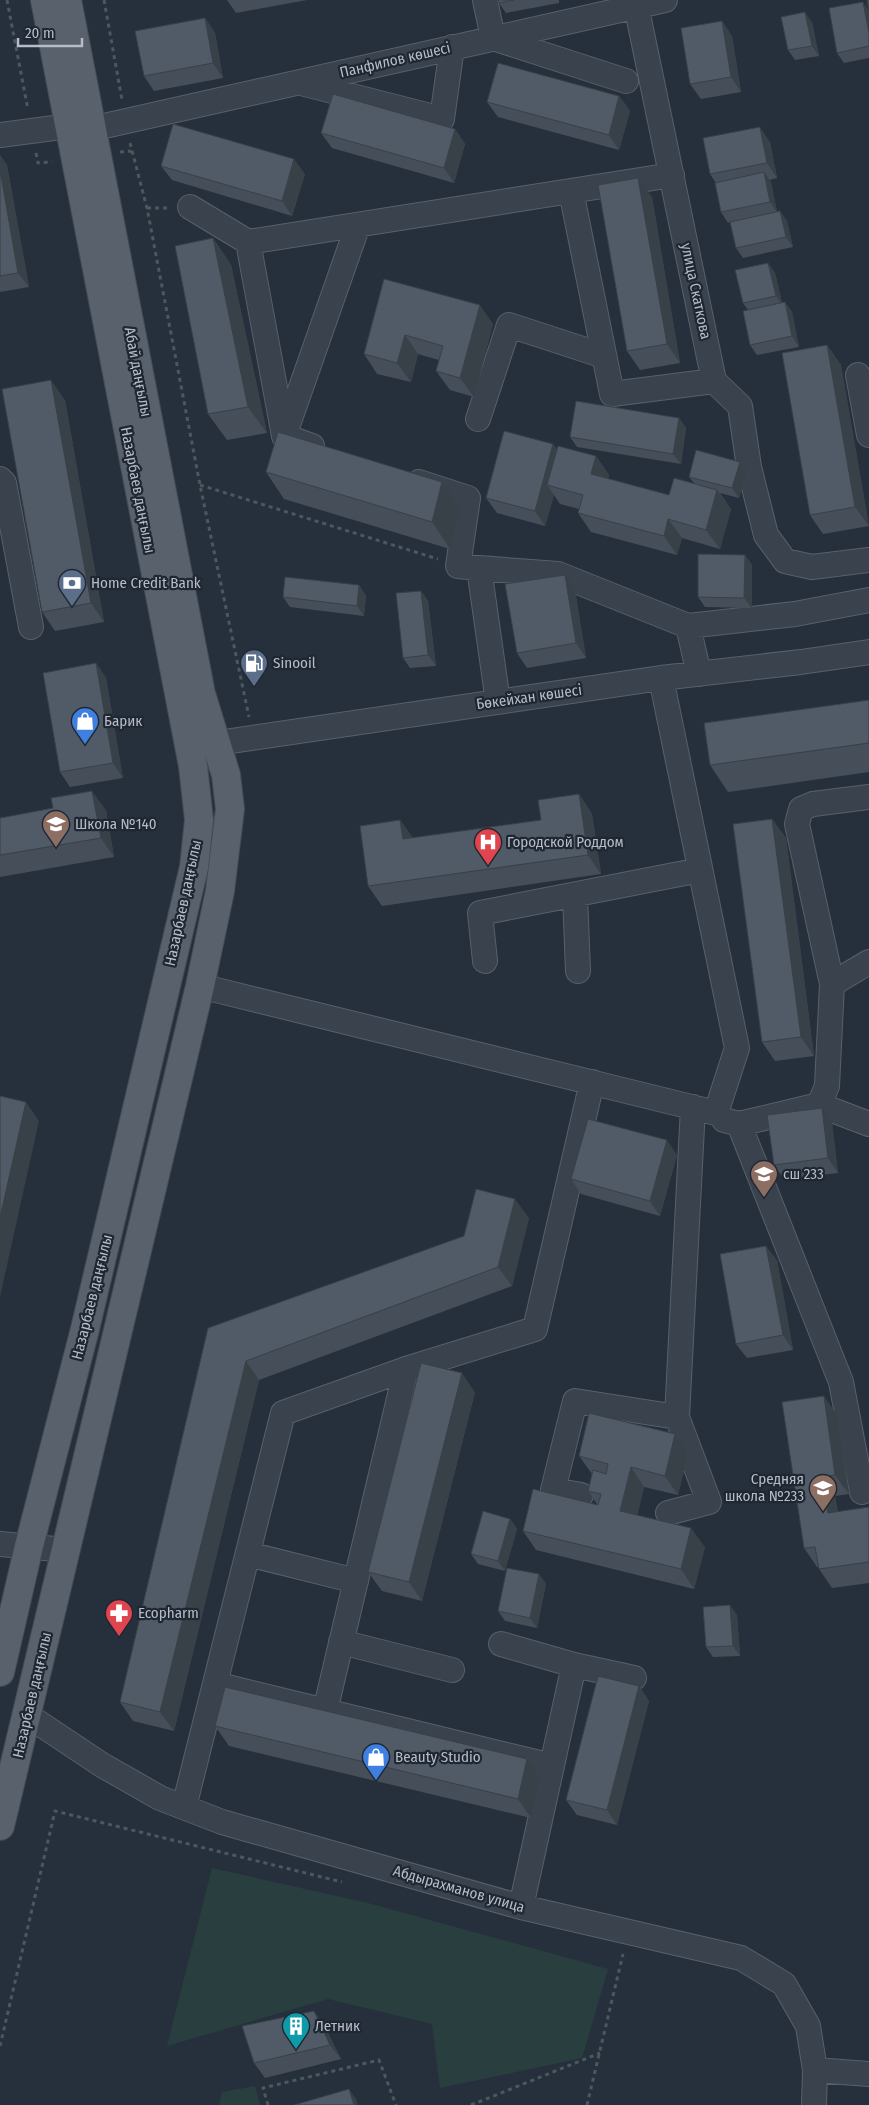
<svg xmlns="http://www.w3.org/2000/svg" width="869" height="2105" viewBox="0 0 869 2105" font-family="'Fira Sans Condensed',sans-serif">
	<rect width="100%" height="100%" fill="#26303c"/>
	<!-- green -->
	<path fill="#293e3e" d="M212 1868 368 1903 608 1969 582 2058 440 2088 432 2024 328 1999 167 2046Z
		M255 2086 260 2105H219L222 2092Z"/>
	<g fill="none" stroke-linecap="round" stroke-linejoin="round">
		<!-- minor casing -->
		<g stroke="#58606b" stroke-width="26">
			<path id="minor" d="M485 0 493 38 626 81
				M636 5 714 381 740 406 749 467 766 535 785 561 812 567 869 560
				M301 83 442 119 452 47
				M91 129 665 0
				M0 135 69 126
				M571 191 612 394 714 381
				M190 207 248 242
				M858 375 869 435
				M478 419 509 325 604 356
				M284 436 358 225
				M312 446 284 436 248 242 672 175
				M0 479 4 483 31 627
				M419 482 468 498 458 566 479 568 498 702
				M479 568 558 574 688 626 699 674
				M688 626 795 614 869 600
				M197 746 661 678 801 662 869 652
				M575 895 578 971
				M485 961 480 913 700 870
				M832 984 797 824 801 809 813 804 869 797
				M200 986 716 1113 737 1048 661 678
				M819 1105 869 1124
				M724 1120 739 1124 819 1105 827 1086 832 984 869 962
				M739 1124 841 1382 862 1492
				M581 1495 553 1490 575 1401 677 1417
				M668 1513 709 1502 677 1417 693 1107
				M0 1544 66 1550
				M248 1554 356 1581
				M341 1642 452 1670
				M501 1644 574 1665 521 1907
				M574 1665 634 1678
				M215 1684 325 1711 406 1369
				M325 1711 552 1766
				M27 1715 102 1765 160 1798 222 1822 521 1907 741 1958 784 1984 808 2026 815 2070 814 2105
				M184 1807 283 1413 406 1369 535 1329 592 1082
				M815 2070 869 2074"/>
		</g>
		<!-- major casing -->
		<g stroke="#434b56" stroke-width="30">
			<path id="major" d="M0 1672 29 1546 85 1329 194 867 199 820 193 766 45 0
				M0 1826 200 986 220 891 230 809 226 775 201 694 67 0"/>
		</g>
		<!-- path -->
		<path stroke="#485a5c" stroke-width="3" stroke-dasharray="4 4" stroke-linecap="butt" d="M7 0 28 110
			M104 0 122 100
			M130 143 147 208 200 485 249 717
			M120 152 131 151
			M36 153 38 163 52 162
			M147 208H169
			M200 485 438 559
			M0 2046 55 1811 342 1882
			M268 2105 263 2088 379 2060 396 2105
			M471 2105 600 2053
			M587 2105 623 1954"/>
		<!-- minor -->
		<use href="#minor" stroke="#3a424d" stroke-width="24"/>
		<!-- major -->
		<use href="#major" stroke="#58616c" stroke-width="28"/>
	</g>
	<!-- wall -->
	<path fill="#454e59" d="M227 0H307L236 13Z
		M498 0H559V3L506 13 499 3Z
		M869 0V58L844 63 837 53 869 10Z
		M205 18 215 33 223 78 154 91 144 76Z
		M722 21 732 36 741 92 701 99 690 84Z
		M812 22 819 56 795 60 788 50Z
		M619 96 630 111 619 150 498 117 487 102Z
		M455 129 465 144 454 183 332 148 321 133Z
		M770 142 777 178 769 180 771 182 777 212 780 211 787 221 793 247 743 258 736 248 730 222 728 223 721 212 716 183 710 174Z
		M0 155 7 165 29 287 0 292Z
		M161 166 305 174 292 216 172 180Z
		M652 197 680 363 640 370 627 351Z
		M213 238 231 265 267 433 227 440 208 414Z
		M768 263 775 273 782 303 785 302 792 312 799 347 757 355 750 345 748 310 743 303Z
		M384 279 493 324 474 397 450 390 436 371 439 360 418 354 411 382 377 374 364 354Z
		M827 345 841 365 869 526 823 534 810 515Z
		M65 400 104 622 55 631 42 612Z
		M679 418 686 428 681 464 577 447 570 437Z
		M553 444 557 450 596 456 609 475 608 479 669 495 694 483 689 477 747 472 739 498 720 493 731 509 720 549 682 538 677 555 591 532 578 513 579 509 560 504 554 495 545 526 497 513 486 498Z
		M266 472 461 509 450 549 284 499Z
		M745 555 752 565V608L705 607 698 597Z
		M359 585 366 596 364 616 290 607 283 597Z
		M575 590 586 658 527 668 517 653Z
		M421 591 428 601 436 666 410 668 403 658Z
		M96 663 106 678 123 778 70 787 60 772Z
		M869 700V772L728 792 710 765Z
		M579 794 592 814 601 874 382 906 368 886 400 820 413 838 541 820Z
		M106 810 114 857 0 877V818Z
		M772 819 786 838 814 1056 775 1061 762 1042Z
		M822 1108 832 1123 838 1173 784 1179 774 1165Z
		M677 1155 660 1216 581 1194 571 1179Z
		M529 1218 512 1286 259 1380 174 1731 133 1721 120 1702 208 1328 464 1236Z
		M777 1260 793 1350 747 1358 736 1344Z
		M475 1392 422 1601 382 1591 368 1572Z
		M837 1415 849 1494 835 1496 838 1512 869 1507V1583L832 1588 819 1569 818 1567H817L804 1548Z
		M675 1434 688 1453 678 1495 644 1487 637 1515 705 1547 694 1589 536 1550 523 1531 597 1504 588 1491 592 1474 579 1456Z
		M510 1519 517 1529 505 1571 478 1564 471 1554Z
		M539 1574 546 1584 537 1628 505 1621 498 1611Z
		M737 1615 740 1656 713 1657 706 1647Z
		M639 1686 649 1701 617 1825 577 1815 566 1800Z
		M215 1726 527 1759 540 1778 531 1818 229 1746Z
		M324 2025 341 2059 265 2078 254 2063Z"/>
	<!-- shaded-wall -->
	<path fill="#384048" d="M863 2 869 11V33Z
		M805 12 812 22 819 56 812 46Z
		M205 18 215 33 223 78 213 63Z
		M722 21 732 36 741 92 731 77Z
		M619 96 630 111 619 150 609 135Z
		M760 127 770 142 777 178 767 163Z
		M455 129 465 144 454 183 444 168Z
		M0 155 7 165 29 287 18 273 0 170Z
		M294 159 305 174 292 216 282 201Z
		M764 172 771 182 777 212 770 202Z
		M638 178 652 197 680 363 667 344Z
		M780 211 787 221 793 247 786 237Z
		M213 238 231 265 267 433 248 407Z
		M768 263 775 273 783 306 776 296Z
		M785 302 792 312 799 347 792 336Z
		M480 305 493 324 474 397 460 378Z
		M405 335 418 354 411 382 397 363Z
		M827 345 841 365 869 526 855 507Z
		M51 380 65 400 104 622 91 603Z
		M679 418 686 428 681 464 673 454Z
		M553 444 563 459 547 485 554 495 545 526 535 511Z
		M596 456 609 475 605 494 591 474Z
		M740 462 747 472 739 498 732 488Z
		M442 482 461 509 450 549 432 522Z
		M717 490 731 509 720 549 706 530Z
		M668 519 682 538 677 555 664 536Z
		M745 555 752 565V608L744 598Z
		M565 575 575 590 586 658 576 643Z
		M359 585 366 596 364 616 357 606Z
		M421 591 428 601 436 666 428 655Z
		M96 663 106 678 123 778 113 763Z
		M92 791 106 810 114 857 101 838Z
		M579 794 592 814 601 874 588 855Z
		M772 819 786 838 814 1056 801 1037Z
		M400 820 414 839H403Z
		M26 1102 39 1121 0 1297V1218Z
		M822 1108 832 1123 838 1173 828 1158Z
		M667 1140 677 1155 660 1216 650 1201Z
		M515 1199 529 1218 512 1286 498 1267Z
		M766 1246 777 1260 793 1350 783 1335Z
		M246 1361 259 1380 174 1731 160 1712Z
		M462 1373 475 1392 422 1601 409 1582Z
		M824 1396 837 1415 849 1494 835 1475Z
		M675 1434 688 1453 678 1495 665 1476Z
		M631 1467 644 1487 634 1530 620 1511Z
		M822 1477 835 1496 841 1532 828 1513Z
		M510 1519 517 1529 505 1571 498 1561Z
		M691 1528 705 1547 694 1589 681 1569Z
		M539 1574 546 1584 537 1628 530 1618Z
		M730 1605 737 1615 740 1656 733 1646Z
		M639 1686 649 1701 617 1825 607 1810Z
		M527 1759 540 1778 531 1818 518 1799Z
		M314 2011 324 2025 341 2059 330 2045Z
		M349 2089 356 2099 358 2105H354Z"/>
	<!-- building -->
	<path fill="#505b67" stroke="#384048" d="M498 0H514L499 3Z
		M867 0H869V13Z
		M863 2 869 33V46L837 53 829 8Z
		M805 12 812 46 788 50 781 17Z
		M205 18 213 63 144 76 135 31Z
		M722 21 731 77 690 84 681 28Z
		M498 63 619 96 609 135 487 102Z
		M333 94 455 129 444 168 321 133Z
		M173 124 294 159 282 201 161 166Z
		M760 127 767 163 710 174 703 138Z
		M0 170 18 273 0 276Z
		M764 172 770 202 721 212 715 183Z
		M638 178 667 344 627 351 598 185Z
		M780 211 786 237 736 248 730 222Z
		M213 238 248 407 208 414 175 246Z
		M768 263 776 296 743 303 735 270Z
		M384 279 480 305 460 378 436 371 443 346 405 335 397 363 364 354Z
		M785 302 792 336 750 345 743 311Z
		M827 345 855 507 810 515 782 353Z
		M51 380 91 603 42 612 2 389Z
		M576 401 679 418 673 454 570 437Z
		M504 431 553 444 535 511 486 498Z
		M278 432 442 482 432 522 266 472Z
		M558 446 596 456 591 474 669 495 674 478 717 490 706 530 668 519 664 536 578 513 583 495 547 485Z
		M696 450 740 462 732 488 689 477Z
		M698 554 745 555 744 598 698 597Z
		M565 575 576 643 517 653 505 584Z
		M285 577 359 585 357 606 283 597Z
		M421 591 428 655 403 658 396 593Z
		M96 663 113 763 60 772 43 673Z
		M869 700V743L710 765 704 723Z
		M92 791 101 838 0 855V818L53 808 51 798Z
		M579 794 588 855 368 886 360 826 400 820 403 839 541 820 538 800Z
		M772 819 801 1037 762 1042 733 824Z
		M0 1096 26 1102 0 1218Z
		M822 1108 828 1158 774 1165 767 1115Z
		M588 1119 667 1140 650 1201 571 1179Z
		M476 1189 515 1199 498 1267 246 1361 160 1712 120 1702 208 1328 464 1236Z
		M766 1246 783 1335 736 1344 720 1254Z
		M421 1363 462 1373 409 1582 368 1572Z
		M824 1396 835 1475 822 1477 828 1513 869 1507V1562L819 1569 815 1547 804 1548 782 1402Z
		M589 1413 675 1434 665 1476 631 1467 620 1511 691 1528 681 1569 523 1531 533 1489 598 1505 601 1494 588 1491 593 1470 606 1474 608 1464 579 1456Z
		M483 1511 510 1519 498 1561 471 1554Z
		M507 1568 539 1574 530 1618 498 1611Z
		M730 1605 733 1646 706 1647 703 1607Z
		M598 1676 639 1686 607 1810 566 1800Z
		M225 1687 527 1759 518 1799 215 1726Z
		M314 2011 330 2045 254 2063 242 2026Z
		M349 2089 354 2105H294Z"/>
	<!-- icons -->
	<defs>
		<g id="bank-pin" transform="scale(1.4375)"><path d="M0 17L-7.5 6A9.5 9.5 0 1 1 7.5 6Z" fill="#5c6f8a" stroke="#1f2732"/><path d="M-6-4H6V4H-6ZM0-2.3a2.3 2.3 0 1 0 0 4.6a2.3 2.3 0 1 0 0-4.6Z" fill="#fff"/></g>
		<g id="fuel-pin" transform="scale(1.4375)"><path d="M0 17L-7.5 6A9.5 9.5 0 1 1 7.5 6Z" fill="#5c6f8a" stroke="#1f2732"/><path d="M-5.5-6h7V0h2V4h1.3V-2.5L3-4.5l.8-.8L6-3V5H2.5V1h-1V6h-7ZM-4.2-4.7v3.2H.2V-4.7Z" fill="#fff"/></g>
		<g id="shop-pin" transform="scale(1.4375)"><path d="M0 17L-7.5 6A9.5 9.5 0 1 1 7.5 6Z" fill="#3f7fe0" stroke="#1f2732"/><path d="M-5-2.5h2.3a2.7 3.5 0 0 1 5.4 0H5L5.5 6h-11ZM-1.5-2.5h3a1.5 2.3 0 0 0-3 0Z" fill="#fff"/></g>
		<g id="school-pin" transform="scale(1.4375)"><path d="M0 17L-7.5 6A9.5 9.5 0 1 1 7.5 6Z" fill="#8d6e63" stroke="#1f2732"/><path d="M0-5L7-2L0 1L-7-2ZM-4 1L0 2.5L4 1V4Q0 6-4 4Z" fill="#fff"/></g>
		<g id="hospital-pin" transform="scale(1.4375)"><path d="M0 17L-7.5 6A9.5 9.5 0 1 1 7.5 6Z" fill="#e0444e" stroke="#1f2732"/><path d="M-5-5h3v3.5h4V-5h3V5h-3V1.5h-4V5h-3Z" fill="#fff"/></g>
		<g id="pharmacy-pin" transform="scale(1.4375)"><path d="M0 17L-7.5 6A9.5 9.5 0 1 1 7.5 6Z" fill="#e0444e" stroke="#1f2732"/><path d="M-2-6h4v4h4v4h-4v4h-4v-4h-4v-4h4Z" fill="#fff"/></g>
		<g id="building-pin" transform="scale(1.4375)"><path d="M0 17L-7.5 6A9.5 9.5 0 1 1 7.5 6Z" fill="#0f9aa8" stroke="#1f2732"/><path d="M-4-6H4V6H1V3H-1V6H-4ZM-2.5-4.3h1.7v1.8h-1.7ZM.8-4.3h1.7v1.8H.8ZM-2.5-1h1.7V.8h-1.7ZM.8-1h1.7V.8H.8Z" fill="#fff"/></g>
	</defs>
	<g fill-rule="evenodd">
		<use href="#bank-pin" x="72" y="583"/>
		<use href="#fuel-pin" x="254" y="663"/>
		<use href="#shop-pin" x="85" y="721"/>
		<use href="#school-pin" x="56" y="824"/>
		<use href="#hospital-pin" x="488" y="842"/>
		<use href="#school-pin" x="764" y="1174"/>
		<use href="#school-pin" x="823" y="1488"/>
		<use href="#pharmacy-pin" x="119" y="1613"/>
		<use href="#shop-pin" x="376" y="1757"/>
		<use href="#building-pin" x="296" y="2026"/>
	</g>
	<g text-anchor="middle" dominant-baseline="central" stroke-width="4.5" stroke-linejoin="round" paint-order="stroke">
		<!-- street labels -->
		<g font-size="15" fill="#b6bdc8" stroke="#1f2732">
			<text transform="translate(395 60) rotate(-13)">Панфилов көшесі</text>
			<text transform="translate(696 291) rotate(78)">улица Скаткова</text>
			<text transform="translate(138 372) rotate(79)">Абай даңғылы</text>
			<text transform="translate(138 490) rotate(79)">Назарбаев даңғылы</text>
			<text transform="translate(529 697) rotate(-8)">Бөкейхан көшесі</text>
			<text transform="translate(183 903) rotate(-78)">Назарбаев даңғылы</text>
			<text transform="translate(92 1297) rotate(-76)">Назарбаев даңғылы</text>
			<text transform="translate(32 1695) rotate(-77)">Назарбаев даңғылы</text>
			<text transform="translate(459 1889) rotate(16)">Абдырахманов улица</text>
		</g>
		<!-- poi labels -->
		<g font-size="15" fill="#b6bdc8" stroke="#1f2732" text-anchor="start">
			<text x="91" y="583">Home Credit Bank</text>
			<text x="273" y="663">Sinooil</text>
			<text x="104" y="721">Барик</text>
			<text x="75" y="824">Школа №140</text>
			<text x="507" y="842">Городской Роддом</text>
			<text x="783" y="1174">сш 233</text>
			<text x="804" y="1479" text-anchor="end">Средняя<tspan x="804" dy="17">школа №233</tspan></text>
			<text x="138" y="1613">Ecopharm</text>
			<text x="395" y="1757">Beauty Studio</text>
			<text x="315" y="2026">Летник</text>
		</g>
	</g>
	<!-- scale -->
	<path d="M18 38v8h64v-8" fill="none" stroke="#b6bdc8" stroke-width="2.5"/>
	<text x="25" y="38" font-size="15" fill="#b6bdc8" stroke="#1f2732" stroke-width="4" paint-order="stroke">20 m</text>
</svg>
